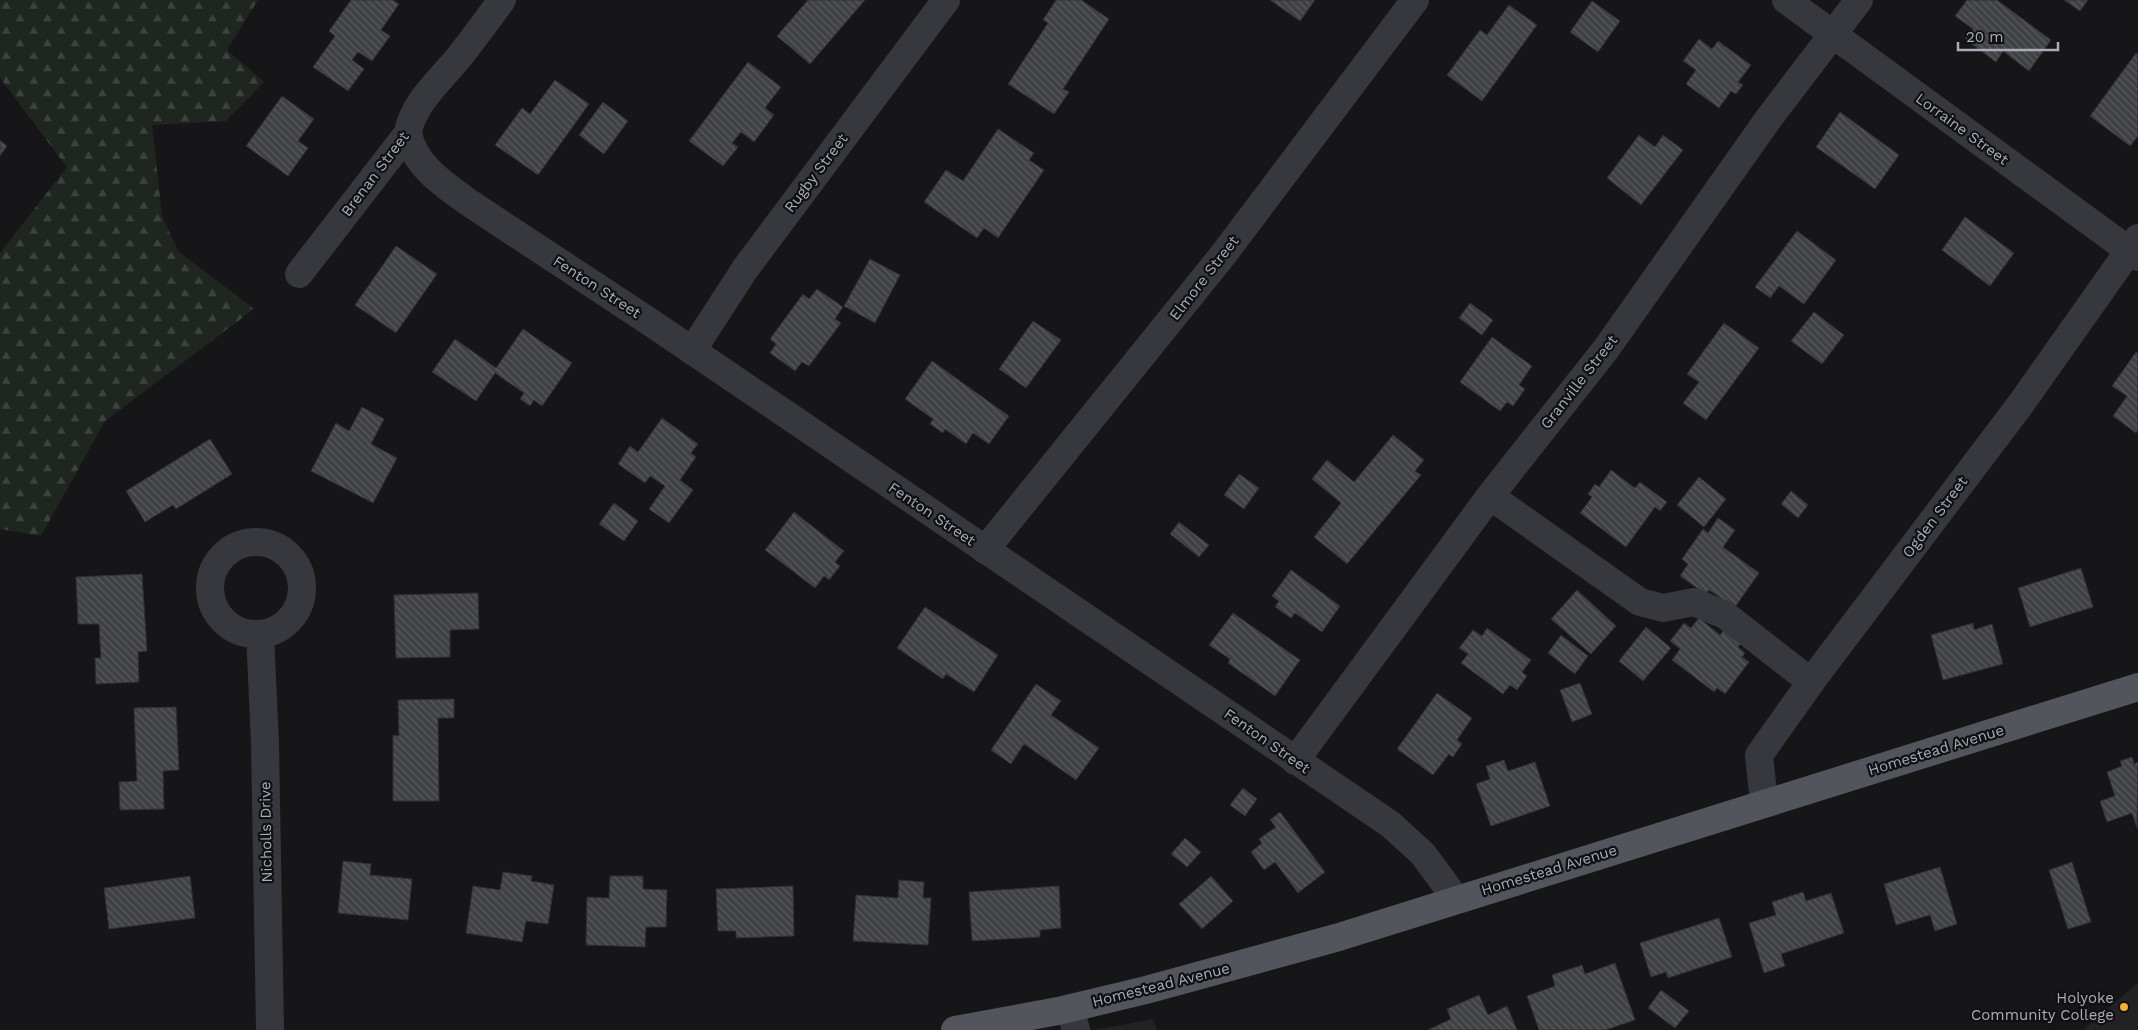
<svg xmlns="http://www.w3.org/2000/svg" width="2138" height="1030" viewBox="0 0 2138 1030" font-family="'Work Sans',sans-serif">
	<defs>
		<pattern id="forest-firs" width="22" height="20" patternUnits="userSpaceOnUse" patternTransform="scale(1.25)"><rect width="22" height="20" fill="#1e261f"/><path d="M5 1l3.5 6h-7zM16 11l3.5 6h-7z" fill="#3c433d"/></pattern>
		<pattern id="building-back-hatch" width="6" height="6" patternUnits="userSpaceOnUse" patternTransform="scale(1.25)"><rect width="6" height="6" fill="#404145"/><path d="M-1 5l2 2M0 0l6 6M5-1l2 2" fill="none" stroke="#595a5e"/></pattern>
	</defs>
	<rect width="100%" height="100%" fill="#161618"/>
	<!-- built -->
	<path fill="#222225" d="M2138 983V1030H2083Z
		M1153 1019 1157 1030H1094Z"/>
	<!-- forest -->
	<path fill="url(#forest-firs)" d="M0 0H258L227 50 264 82 226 121 152 125 162 216 178 251 254 309 105 421 41 536 0 529V253L67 167 0 78Z"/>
	<!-- building -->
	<path fill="url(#building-back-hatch)" stroke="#303034" d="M351 0H393L399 4 381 30 390 36 372 61 358 52 352 60 364 69 348 91 313 67 335 36 329 31Z
		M808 0H865L810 64 777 36Z
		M1056 0H1081L1109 19 1063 89 1069 92 1054 114 1008 84 1048 23 1043 20Z
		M1270 0H1315L1300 21Z
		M1967 0H1997L2051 40 2029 71 2003 51 1996 62 1965 39 1973 29 1955 16Z
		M2064 0H2088L2080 11Z
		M1592 1 1620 21 1598 52 1570 32Z
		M1509 5 1537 25 1482 101 1447 75 1480 30 1487 35Z
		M1699 39 1712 49 1718 41 1751 65 1738 82 1743 85 1736 94 1731 91 1719 108 1686 84 1696 70 1683 61Z
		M2136 53 2138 54V136L2130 146 2090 116Z
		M748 62 781 87 765 108 774 115 754 142 741 132 732 143 738 147 723 166 689 141Z
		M555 80 589 104 538 175 495 145 522 108 530 114Z
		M282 96 314 119 298 141 308 148 288 176 246 146Z
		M603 102 628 121 604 154 579 135Z
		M1840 112 1899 155 1875 189 1816 147Z
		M998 129 1034 153 1029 160 1044 170 998 238 984 228 977 238 924 202 946 170 963 181Z
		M1639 135 1655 147 1663 135 1683 150 1641 205 1607 178Z
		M0 140 7 146 0 156Z
		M1965 217 2014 253 1990 286 1942 250Z
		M1797 231 1836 260 1804 304 1779 286 1770 298 1755 287Z
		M396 246 437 274 396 333 355 305Z
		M870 259 900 275 875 323 844 306Z
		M817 289 843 307 835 319 841 323 809 366 802 362 795 371 770 353 776 344 770 339 803 294 809 299Z
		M1470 303 1493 320 1482 335 1459 318Z
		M1814 312 1844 335 1822 364 1791 341Z
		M1033 321 1061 340 1026 388 999 369Z
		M1724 323 1759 348 1706 420 1683 403 1699 382 1687 374Z
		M523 329 572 363 542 406 534 400 530 406 520 399 524 393 495 373 476 401 432 372 455 339 496 368Z
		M1492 337 1532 366 1519 385 1525 389 1513 406 1507 402 1500 411 1460 382Z
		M2136 352 2138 353V431L2136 433 2113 416 2127 396 2112 386Z
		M932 361 1009 416 989 444 973 433 966 444 945 429 943 433 930 424 933 419 905 399Z
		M362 407 384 419 371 444 397 458 373 503 311 471 336 423 349 431Z
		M662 418 698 444 691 453 696 457 680 480 693 490 669 523 649 509 665 486 650 476 645 483 618 464 630 446 638 452Z
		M1393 435 1424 460 1415 471 1421 475 1347 564 1314 537 1341 503 1312 479 1327 460 1354 482Z
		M210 439 232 474 176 509 173 505 145 522 126 491Z
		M1611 470 1635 488 1640 482 1667 502 1660 511 1655 507 1626 547 1580 513 1592 497 1588 494 1595 484 1599 487Z
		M1239 474 1259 488 1244 509 1224 495Z
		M1699 477 1726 499 1704 527 1677 505Z
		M1791 491 1808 505 1798 518 1781 504Z
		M614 503 638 521 624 541 599 524Z
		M794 512 844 551 835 562 840 566 829 580 824 576 815 588 765 550Z
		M1718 518 1735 530 1723 547 1759 573 1735 607 1709 590 1706 594 1680 576 1688 564 1682 559 1703 529 1708 533Z
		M1179 522 1209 545 1199 557 1170 534Z
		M2081 568 2093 607 2030 627 2018 588Z
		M1291 570 1340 606 1322 632 1295 613 1291 618 1275 607 1279 601 1272 596Z
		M142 574 147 651 138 652 139 682 96 684 95 658H101L99 624H78L76 577Z
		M1577 590 1616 626 1591 654 1551 619Z
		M478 593 479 629 450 630V657L396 658 394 595Z
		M925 607 998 655 974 692 946 674 943 679 897 648Z
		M1233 613 1300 660 1275 696 1228 663 1230 659 1209 645Z
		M1699 618 1720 635 1724 630 1741 643 1738 647 1745 653 1742 657 1749 662 1725 694 1717 688 1714 692 1672 660 1680 649 1670 641 1684 623 1691 628Z
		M1973 623 1974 630 1992 624 2003 664 1943 680 1931 635Z
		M1646 627 1671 648 1643 681 1619 661Z
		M1487 628 1531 660 1522 672 1527 676 1517 690 1510 685 1503 694 1461 663 1468 654 1459 648 1473 630 1482 636Z
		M1561 635 1588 656 1575 674 1548 653Z
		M1580 683 1592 714 1572 722 1560 690Z
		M1036 684 1061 701 1051 715 1099 748 1076 780 1024 744 1011 764 991 750Z
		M1437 693 1472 718 1457 740 1462 744 1453 757 1449 754 1433 775 1397 749Z
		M454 699V718H438L439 801H393V735L399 736 398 700Z
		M176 707 179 770 163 771 164 809 120 810 119 782 137 781 134 708Z
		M2132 757 2134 764 2138 762 2137 828 2132 813 2107 822 2100 801 2115 796 2107 772 2122 766 2120 761Z
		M1504 760 1508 771 1535 762 1550 806 1491 826 1476 784 1490 779 1486 766Z
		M1243 788 1257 799 1245 816 1230 805Z
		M1280 812 1325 872 1298 893 1275 862 1264 870 1251 852 1262 843 1259 839 1276 827 1270 820Z
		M1185 838 1201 852 1187 867 1171 854Z
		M343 861 371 864 370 875 412 879 408 920 338 913Z
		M2072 862 2091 922 2068 929 2049 870Z
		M1940 867 1957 924 1935 931 1930 915 1896 925 1884 884Z
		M503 872 532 876 531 881 554 885 548 924 526 921 522 942 466 933 473 886 500 890Z
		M190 876 195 918 109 929 104 888Z
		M610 876H643V889L667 890 666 927H646L645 947 586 945 587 897 609 898Z
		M1211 876 1233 901 1202 929 1179 904Z
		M899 880 924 882 923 898H931L928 945 853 941 856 895 898 898Z
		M793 886 794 936 736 938V931H718L716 889Z
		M1059 886 1061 928 1040 930V937L972 941 969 892Z
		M1803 892 1806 901 1831 893 1844 933 1781 954 1785 966 1764 973 1749 923 1776 915 1772 902Z
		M1719 918 1732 957 1668 978 1666 972 1651 977 1640 943Z
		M1615 963 1635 1020 1605 1030H1539L1527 996 1555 986 1552 975 1582 965 1585 974Z
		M1661 990 1689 1011 1675 1028 1648 1008Z
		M1479 995 1488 1015 1507 1006 1517 1030H1428L1451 1019 1447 1009Z"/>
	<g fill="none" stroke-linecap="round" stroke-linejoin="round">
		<!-- minor -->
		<path stroke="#37383d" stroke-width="28" d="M1786 0 2138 257
			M408 133C414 166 446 186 471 204L653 324 1390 824 1423 854 1456 899
			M299 274 408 133C412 104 442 78 460 56 474 38 488 19 502 0
			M692 351 745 269 946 0
			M1490 496 1640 602 1663 608 1694 602 1725 615 1811 682
			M210 588a46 46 0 1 1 92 0a46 46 0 1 1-92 0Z
			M985 550 1223 255 1415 0
			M260 634 265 743 270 1030
			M1295 761 1490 496 1606 349 1769 118 1859 0
			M1764 803 1759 755 1816 675 2020 405 2138 238
			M1070 1008 1076 1030"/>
		<!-- major -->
		<path stroke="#53555c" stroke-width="28" d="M955 1030 1058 1011 1146 990 1339 937 2138 687"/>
	</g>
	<!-- markers -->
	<circle fill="#f2b134" stroke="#111113" stroke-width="2" cx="2124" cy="1007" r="5"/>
	<g text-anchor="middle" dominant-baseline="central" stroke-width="4.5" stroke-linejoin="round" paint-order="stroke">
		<!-- street labels -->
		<g font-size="15" fill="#a8adb8" stroke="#111113">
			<text transform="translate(1962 129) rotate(36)">Lorraine Street</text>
			<text transform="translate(816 173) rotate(-53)">Rugby Street</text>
			<text transform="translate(375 174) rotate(-53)">Brenan Street</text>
			<text transform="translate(1204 278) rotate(-52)">Elmore Street</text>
			<text transform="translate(597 287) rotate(33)">Fenton Street</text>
			<text transform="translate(1579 382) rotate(-52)">Granville Street</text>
			<text transform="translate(932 514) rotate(34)">Fenton Street</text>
			<text transform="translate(1935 517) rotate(-53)">Ogden Street</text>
			<text transform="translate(1267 741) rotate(35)">Fenton Street</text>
			<text transform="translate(1936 750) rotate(-17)">Homestead Avenue</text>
			<text transform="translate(266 832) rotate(-91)">Nicholls Drive</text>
			<text transform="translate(1549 870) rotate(-17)">Homestead Avenue</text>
			<text transform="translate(1161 985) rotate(-14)">Homestead Avenue</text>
		</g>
		<!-- poi labels -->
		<g font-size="15" fill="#a8adb8" stroke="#111113" text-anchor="end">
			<text x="2114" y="998">Holyoke<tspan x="2114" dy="17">Community College</tspan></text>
		</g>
	</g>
	<!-- scale -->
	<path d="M1958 42v8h100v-8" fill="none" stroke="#a8adb8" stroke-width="2.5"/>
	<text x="1966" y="42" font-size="15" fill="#a8adb8" stroke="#111113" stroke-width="4" paint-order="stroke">20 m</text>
</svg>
